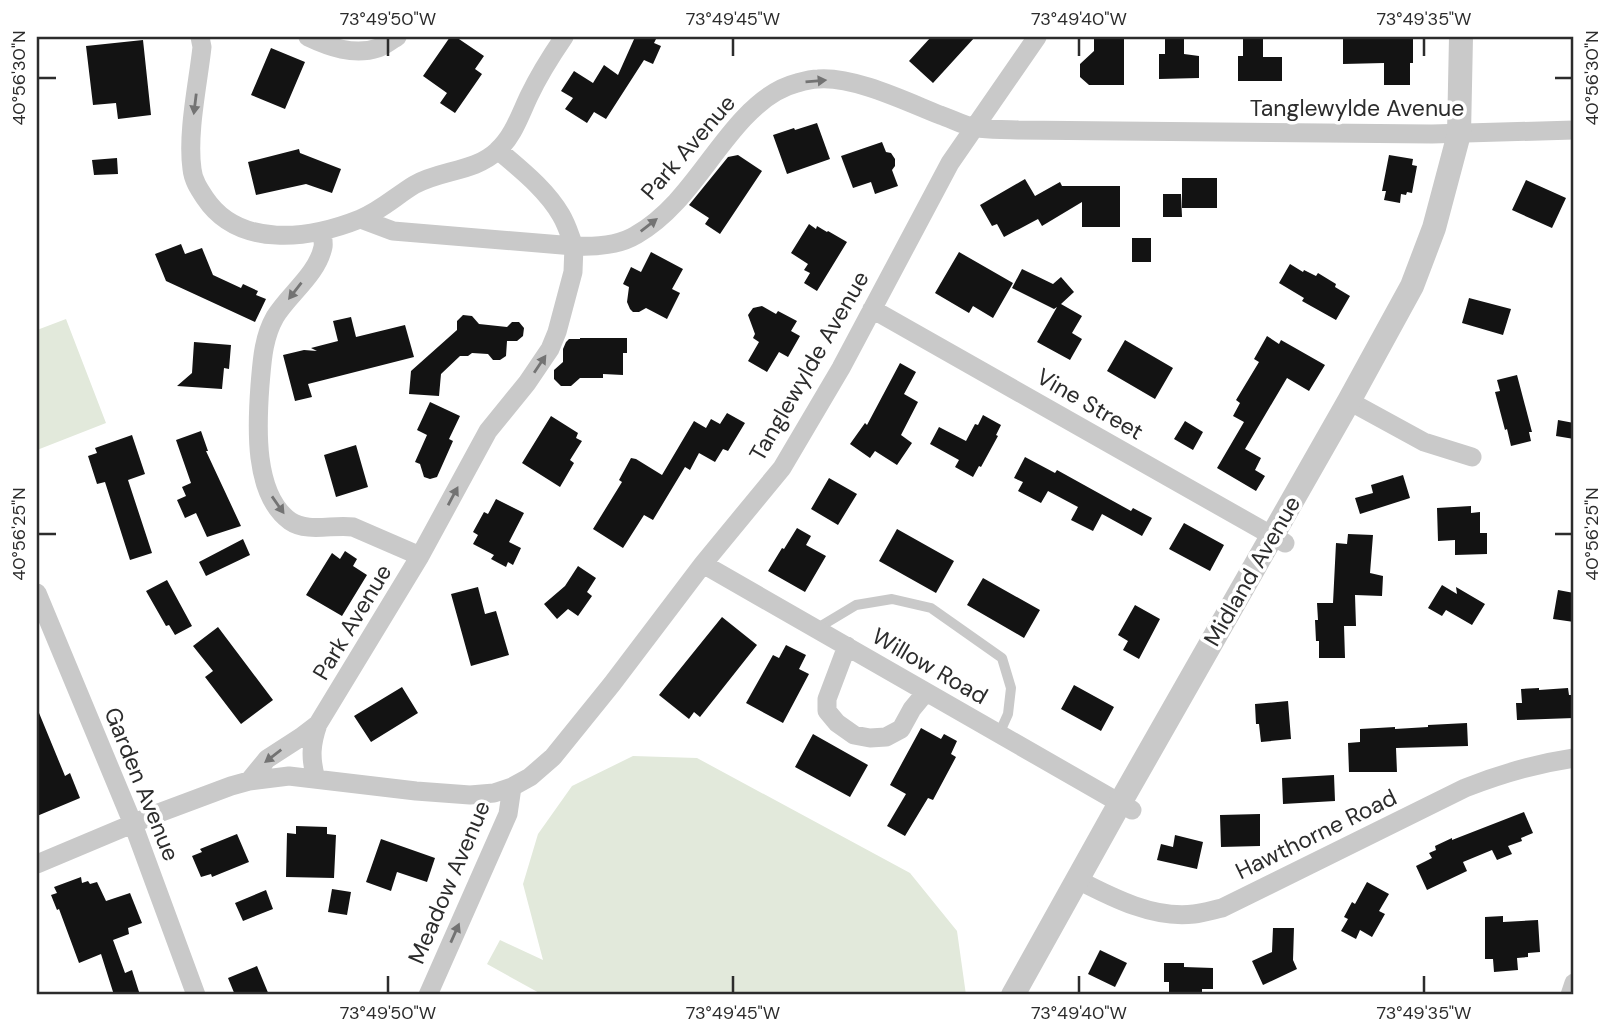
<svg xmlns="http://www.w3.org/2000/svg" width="1611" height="1032" viewBox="0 0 1611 1032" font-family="'DM Sans',sans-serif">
	<rect width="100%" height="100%" fill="#fff"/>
	<!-- green -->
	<path fill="#e2e9db" d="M66 319 106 423 37 450V330Z
		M633 756 697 758 910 873 957 931 966 995H543L487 964 500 940 543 960 523 884 538 834 572 786Z"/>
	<!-- building -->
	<path fill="#131313" d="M450 37H456L484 56 475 69 482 74 455 113 440 103 447 93 423 76Z
		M635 37H657L654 43 661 46 653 64 644 60 606 119 594 112 587 123 565 109 573 98 561 91 574 71 593 83 604 65 618 75Z
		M931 37H975L933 83 909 61Z
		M1094 37H1124V85H1089L1080 77V64L1094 51Z
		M1165 37H1184V54L1199 56V78L1159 79V54H1165Z
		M1343 37H1413V63H1410V85H1384V63L1343 64Z
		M1243 38H1263V57H1282V81H1238V56H1243Z
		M143 40 151 115 118 119 116 103 93 105 86 46Z
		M271 48 305 62 285 109 251 95Z
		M817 123 830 159 787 174 773 135 794 128 795 130Z
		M882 142 886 152 891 153 895 159V166L892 170 898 186 875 194 871 182 853 188 841 156Z
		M299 149 300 153 341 169 332 193 306 184 256 195 248 162Z
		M738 155 762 171 720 234 705 224 709 218 689 205 728 157Z
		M1389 155 1413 159 1412 165 1417 166 1412 193 1407 192 1406 195 1401 194 1400 203 1384 200 1386 191H1382Z
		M117 158 118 174 94 175 92 160Z
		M1182 178H1217V208H1182Z
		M1025 179 1035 196 1060 182 1062 186H1120V227H1082V202L1042 226 1038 219 1004 237 997 224 992 226 980 205Z
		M1526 180 1566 198 1552 228 1512 210Z
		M1163 194H1181L1182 217H1163Z
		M809 224 816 229 817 226 827 232 828 231 847 242 817 291 804 283 810 273 804 270 808 264 791 253Z
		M1132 238H1151V262H1132Z
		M181 244 185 254 202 248 213 275 241 288 243 284 258 291 256 295 266 299 255 322 166 281 155 254Z
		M651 252 683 269 672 289 680 293 667 319 646 308 639 312H633L630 309 627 302 629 287 623 284 631 267 641 272Z
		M959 252 1013 283 993 318 973 306 969 313 935 293Z
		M1290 264 1303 272 1304 270 1316 276 1318 273 1336 284 1335 287 1350 296 1336 320 1302 301 1304 298 1279 283Z
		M1022 269 1053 284 1061 277 1074 292 1061 304 1082 316 1072 333 1082 339 1070 360 1037 342 1057 307 1054 309 1012 288Z
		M1469 298 1511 309 1503 335 1462 323Z
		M762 306 776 314 778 311 797 321 791 331 800 336 788 357 779 352 767 372 748 361 759 342 753 338 755 334 748 315 753 308Z
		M463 315 472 316 479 324 507 327 512 322H519L524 328 523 336 517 341H507L506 356 500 360H493L488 354 472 353 468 356H460L441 374 439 396 409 394 411 371 457 330V321Z
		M351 317 356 337 405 325 414 357 308 384 312 397 295 401 283 355 304 350 317 351 311 348 338 341 333 321Z
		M1267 336 1279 344 1281 340 1325 365 1309 391 1287 378 1245 449 1261 458 1255 470 1265 476 1256 491 1217 468 1244 422 1233 416 1240 403 1236 400 1259 362 1254 359Z
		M580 338H627V353H623V375L603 374V378H580L571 386H561L554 379V370L563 362V349L566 342 569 339H580Z
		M1125 340 1173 368 1155 399 1107 371Z
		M194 342 231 345 229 369 224 368 222 389 177 386 192 373Z
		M900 363 916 372 904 394 918 402 901 435 912 443 897 465 875 451 870 458 850 444 865 423 867 425Z
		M1517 375 1532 432H1529L1531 441 1511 446 1507 429 1505 430 1495 392 1500 391 1497 380Z
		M430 402 460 416 449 439 453 441 437 477 430 479 424 477 420 464 415 462 427 435 417 430Z
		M727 413 745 423 728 451 723 449 715 462 699 453 690 470 685 467 653 520 644 515 623 548 593 529 622 482 619 480 631 458 636 459 662 475 694 421 706 428 711 419 720 424Z
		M983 415 1001 425 996 435 998 436 981 467 979 466 973 477 955 467 959 460 930 444 939 427 966 441 975 424 978 425Z
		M551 416 578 433 576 438 582 441 570 460 574 463 560 487 522 463Z
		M1558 420 1574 423V439L1556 436Z
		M1185 421 1203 432 1193 450 1174 439Z
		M201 431 208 451H206L241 526 207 537 196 513 185 518 177 500 186 496 182 487 191 483 176 440Z
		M132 435 145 474 128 480 152 553 130 560 105 482 97 484 88 456 97 453 95 448Z
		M356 445 368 487 336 497 324 455Z
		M1025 457 1055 473 1057 470 1131 511 1133 508 1152 518 1142 536 1102 514 1093 531 1071 520 1078 507 1048 491 1041 503 1018 491 1023 482 1014 478Z
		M1403 475 1410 498 1360 514 1355 498 1373 493 1371 485Z
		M829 478 857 494 838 525 811 509Z
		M496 499 524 513 509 542 521 548 513 565 508 562 506 567 491 559 494 555 473 544 478 535 473 532 484 512 488 514Z
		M1471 506V513L1480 512V533H1487V554L1455 555V540L1438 541 1437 508Z
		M1184 523 1224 545 1210 571 1169 549Z
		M797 528 811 536 806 545 826 556 805 592 768 571 782 548 784 549Z
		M897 529 954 561 936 593 879 561Z
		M1348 534 1373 535 1370 573 1383 576 1382 596 1355 595 1356 626H1344L1345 658H1319V641H1316L1315 620H1318L1317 603H1333L1336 543 1347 544Z
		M243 539 250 555 206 576 199 562Z
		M345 551 357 559 353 566 367 575 342 616 306 595 332 553 340 559Z
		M578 566 596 578 587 592 592 596 578 616 568 609 557 619 544 604 565 586Z
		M983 578 1040 610 1024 638 967 605Z
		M167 580 192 626 175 635 169 625 166 626 146 591Z
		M1442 585 1457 594 1456 587 1485 604 1472 625 1446 610 1442 616 1428 608Z
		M478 587 485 614 496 611 509 655 471 666 451 594Z
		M1558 590 1574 593V622L1553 619Z
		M1135 605 1160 619 1139 659 1123 650 1128 641 1118 635Z
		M722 617 757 645 700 717 694 712 689 719 659 695Z
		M218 627 273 700 241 724 205 677 213 671 193 646Z
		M786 645 806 655 799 669 809 674 783 723 746 703 773 655 779 658Z
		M1074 685 1114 707 1101 731 1061 709Z
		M402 687 418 713 371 742 354 716Z
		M1539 688V690L1568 688 1569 695H1574V718L1517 720 1516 703H1522L1521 689Z
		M1288 701 1291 739 1261 742 1259 724H1256L1255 704Z
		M37 708 65 776 70 773 80 798 37 816Z
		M1467 723 1468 746 1396 748 1397 772H1349L1348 743 1360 742V729L1395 727V729L1428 727V725Z
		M921 728 941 739 944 734 957 741 951 754 956 757 933 800 928 798 905 836 887 826 906 794 890 785Z
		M813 734 868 765 850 797 795 767Z
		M1334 775 1335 801 1283 804 1282 778Z
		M1524 812 1533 833 1521 838 1522 841 1508 846 1512 854 1497 860 1492 850 1463 862 1467 871 1427 890 1416 866 1432 858 1429 853 1436 850 1435 846 1452 838V840Z
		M1260 814V846L1221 847 1220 815Z
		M296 826 327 827V834L336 835 334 878 286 877 287 833 296 834Z
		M237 834 249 862 212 877 211 874 201 877 192 856 202 852 200 849Z
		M1175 835 1203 842 1197 869 1157 860 1161 844 1173 847Z
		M381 839 435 858 427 882 397 872 391 891 366 882Z
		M81 877 82 883 88 881 90 884 97 882 106 901 130 893 142 923 128 928 129 934 113 940 125 973 132 970 140 995H114L101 954 79 963 59 909 57 910 51 895 57 893 54 887Z
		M1367 882 1389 894 1379 911 1385 914 1372 937 1360 930 1356 939 1341 931 1348 919 1344 917 1352 902 1355 904Z
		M332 889 351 892 347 915 328 912Z
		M266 890 273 909 243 921 235 903Z
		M1503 916V922L1538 920 1540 952 1528 953V957L1517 958 1518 970 1494 972 1493 959H1485V917Z
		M1273 928H1294L1293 960 1297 969 1263 985 1252 961 1272 952Z
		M1100 950 1127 963 1115 987 1088 974Z
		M1164 963H1184V967L1213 968V989H1202V995H1169V982H1164Z
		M257 966 269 995H235L228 978Z"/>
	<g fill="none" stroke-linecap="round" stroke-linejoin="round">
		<!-- service -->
		<path stroke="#c9c9c9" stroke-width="10" d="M816 629 856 605 892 599 931 608 1002 658 1011 688 1008 714 999 734"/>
		<!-- minor -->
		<path stroke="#c9c9c9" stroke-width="19" d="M200 37 202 47C198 84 187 133 192 169 193 180 199 189 205 198 239 249 310 239 360 219 380 211 396 196 414 185 439 170 475 172 497 151 513 137 520 115 529 96 539 75 551 56 564 37
			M308 37C329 47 354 56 378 48 384 46 391 40 397 37
			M361 219 393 231 574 246C570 236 567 225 561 215 546 189 520 169 498 150
			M322 231C322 236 324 242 323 247 317 275 289 294 275 317 263 338 262 362 260 385 257 425 253 494 290 521 307 533 334 524 353 527L420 556
			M872 309 1285 543
			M1349 401 1424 442 1472 457
			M703 564 1132 810
			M37 593 133 824 196 995
			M847 646 827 699V711L837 723 854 735 870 738 886 737 901 729 912 709 926 692
			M316 779C310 758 311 744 318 724L420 556 488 431 527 383 550 349 557 332 573 272 574 246C595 247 618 246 636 235 683 208 708 156 744 118 758 103 777 88 797 83 804 81 811 79 818 79 854 76 907 102 940 115 952 119 964 126 976 128 989 130 1004 129 1018 130L1432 134 1574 130
			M249 781 267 759 301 737 318 724
			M37 864 156 814 231 786 249 781 289 776 416 791 470 795 494 793 512 787 530 777 553 757 612 684 703 564 782 468 841 368 950 163 1037 37
			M1078 880C1113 898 1154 919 1194 914 1203 913 1213 910 1222 908L1465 788C1503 773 1534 764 1574 758
			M428 995 508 814 512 787
			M1570 995 1574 983"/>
		<!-- tertiary -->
		<path stroke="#c9c9c9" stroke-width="24" d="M1013 995 1120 803 1349 401 1412 286 1434 228 1459 134 1461 37"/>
	</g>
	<!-- one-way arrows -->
	<defs><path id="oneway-solid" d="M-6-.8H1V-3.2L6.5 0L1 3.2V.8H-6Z" transform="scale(1.75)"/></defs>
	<g fill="#737373">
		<use href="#oneway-solid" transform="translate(816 81) rotate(-5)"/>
		<use href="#oneway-solid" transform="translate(195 104) rotate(97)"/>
		<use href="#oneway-solid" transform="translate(649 225) rotate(-38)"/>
		<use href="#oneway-solid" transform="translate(295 291) rotate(128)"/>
		<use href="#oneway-solid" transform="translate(540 364) rotate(-56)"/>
		<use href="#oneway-solid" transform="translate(453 496) rotate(-62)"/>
		<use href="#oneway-solid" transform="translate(278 505) rotate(55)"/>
		<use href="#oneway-solid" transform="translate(273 756) rotate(142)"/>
		<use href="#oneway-solid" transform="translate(455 933) rotate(-66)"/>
	</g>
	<!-- ticks -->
	<path fill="none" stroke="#2c2c2c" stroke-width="2.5" d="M388 38V56M733 38V56M1079 38V56M1424 38V56M38 78H56M1555 78H1572M38 534H56M1555 534H1572M388 976V993M733 976V993M1079 976V993M1424 976V993"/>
	<g text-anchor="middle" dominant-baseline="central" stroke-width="7" stroke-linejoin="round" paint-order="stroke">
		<!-- street labels -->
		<g font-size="23" fill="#2c2c2c" stroke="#fff">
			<text x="1357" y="108">Tanglewylde Avenue</text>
			<text transform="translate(688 147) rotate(-49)">Park Avenue</text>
			<text transform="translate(809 366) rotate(-60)">Tanglewylde Avenue</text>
			<text transform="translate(1090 404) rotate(30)">Vine Street</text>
			<text transform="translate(1252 571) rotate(-60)">Midland Avenue</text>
			<text transform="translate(352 622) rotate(-59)">Park Avenue</text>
			<text transform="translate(930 666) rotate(30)">Willow Road</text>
			<text transform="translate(142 784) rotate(68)">Garden Avenue</text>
			<text transform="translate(1316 834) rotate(-26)">Hawthorne Road</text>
			<text transform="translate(449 882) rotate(-67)">Meadow Avenue</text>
		</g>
	</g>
	<!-- border -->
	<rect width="1611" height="1032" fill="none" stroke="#ffffff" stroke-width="77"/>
	<rect x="38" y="38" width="1534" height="955" fill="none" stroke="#2c2c2c" stroke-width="2.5"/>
	<g font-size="18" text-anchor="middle" fill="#2c2c2c">
		<text x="388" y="25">73°49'50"W</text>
		<text x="733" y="25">73°49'45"W</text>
		<text x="1079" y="25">73°49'40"W</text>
		<text x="1424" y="25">73°49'35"W</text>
		<text transform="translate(19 78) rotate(-90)" y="6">40°56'30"N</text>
		<text transform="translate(1592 78) rotate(-90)" y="6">40°56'30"N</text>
		<text transform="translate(19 534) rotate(-90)" y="6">40°56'25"N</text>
		<text transform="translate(1592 534) rotate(-90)" y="6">40°56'25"N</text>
		<text x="388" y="1019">73°49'50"W</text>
		<text x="733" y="1019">73°49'45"W</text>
		<text x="1079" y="1019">73°49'40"W</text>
		<text x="1424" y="1019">73°49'35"W</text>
	</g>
</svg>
